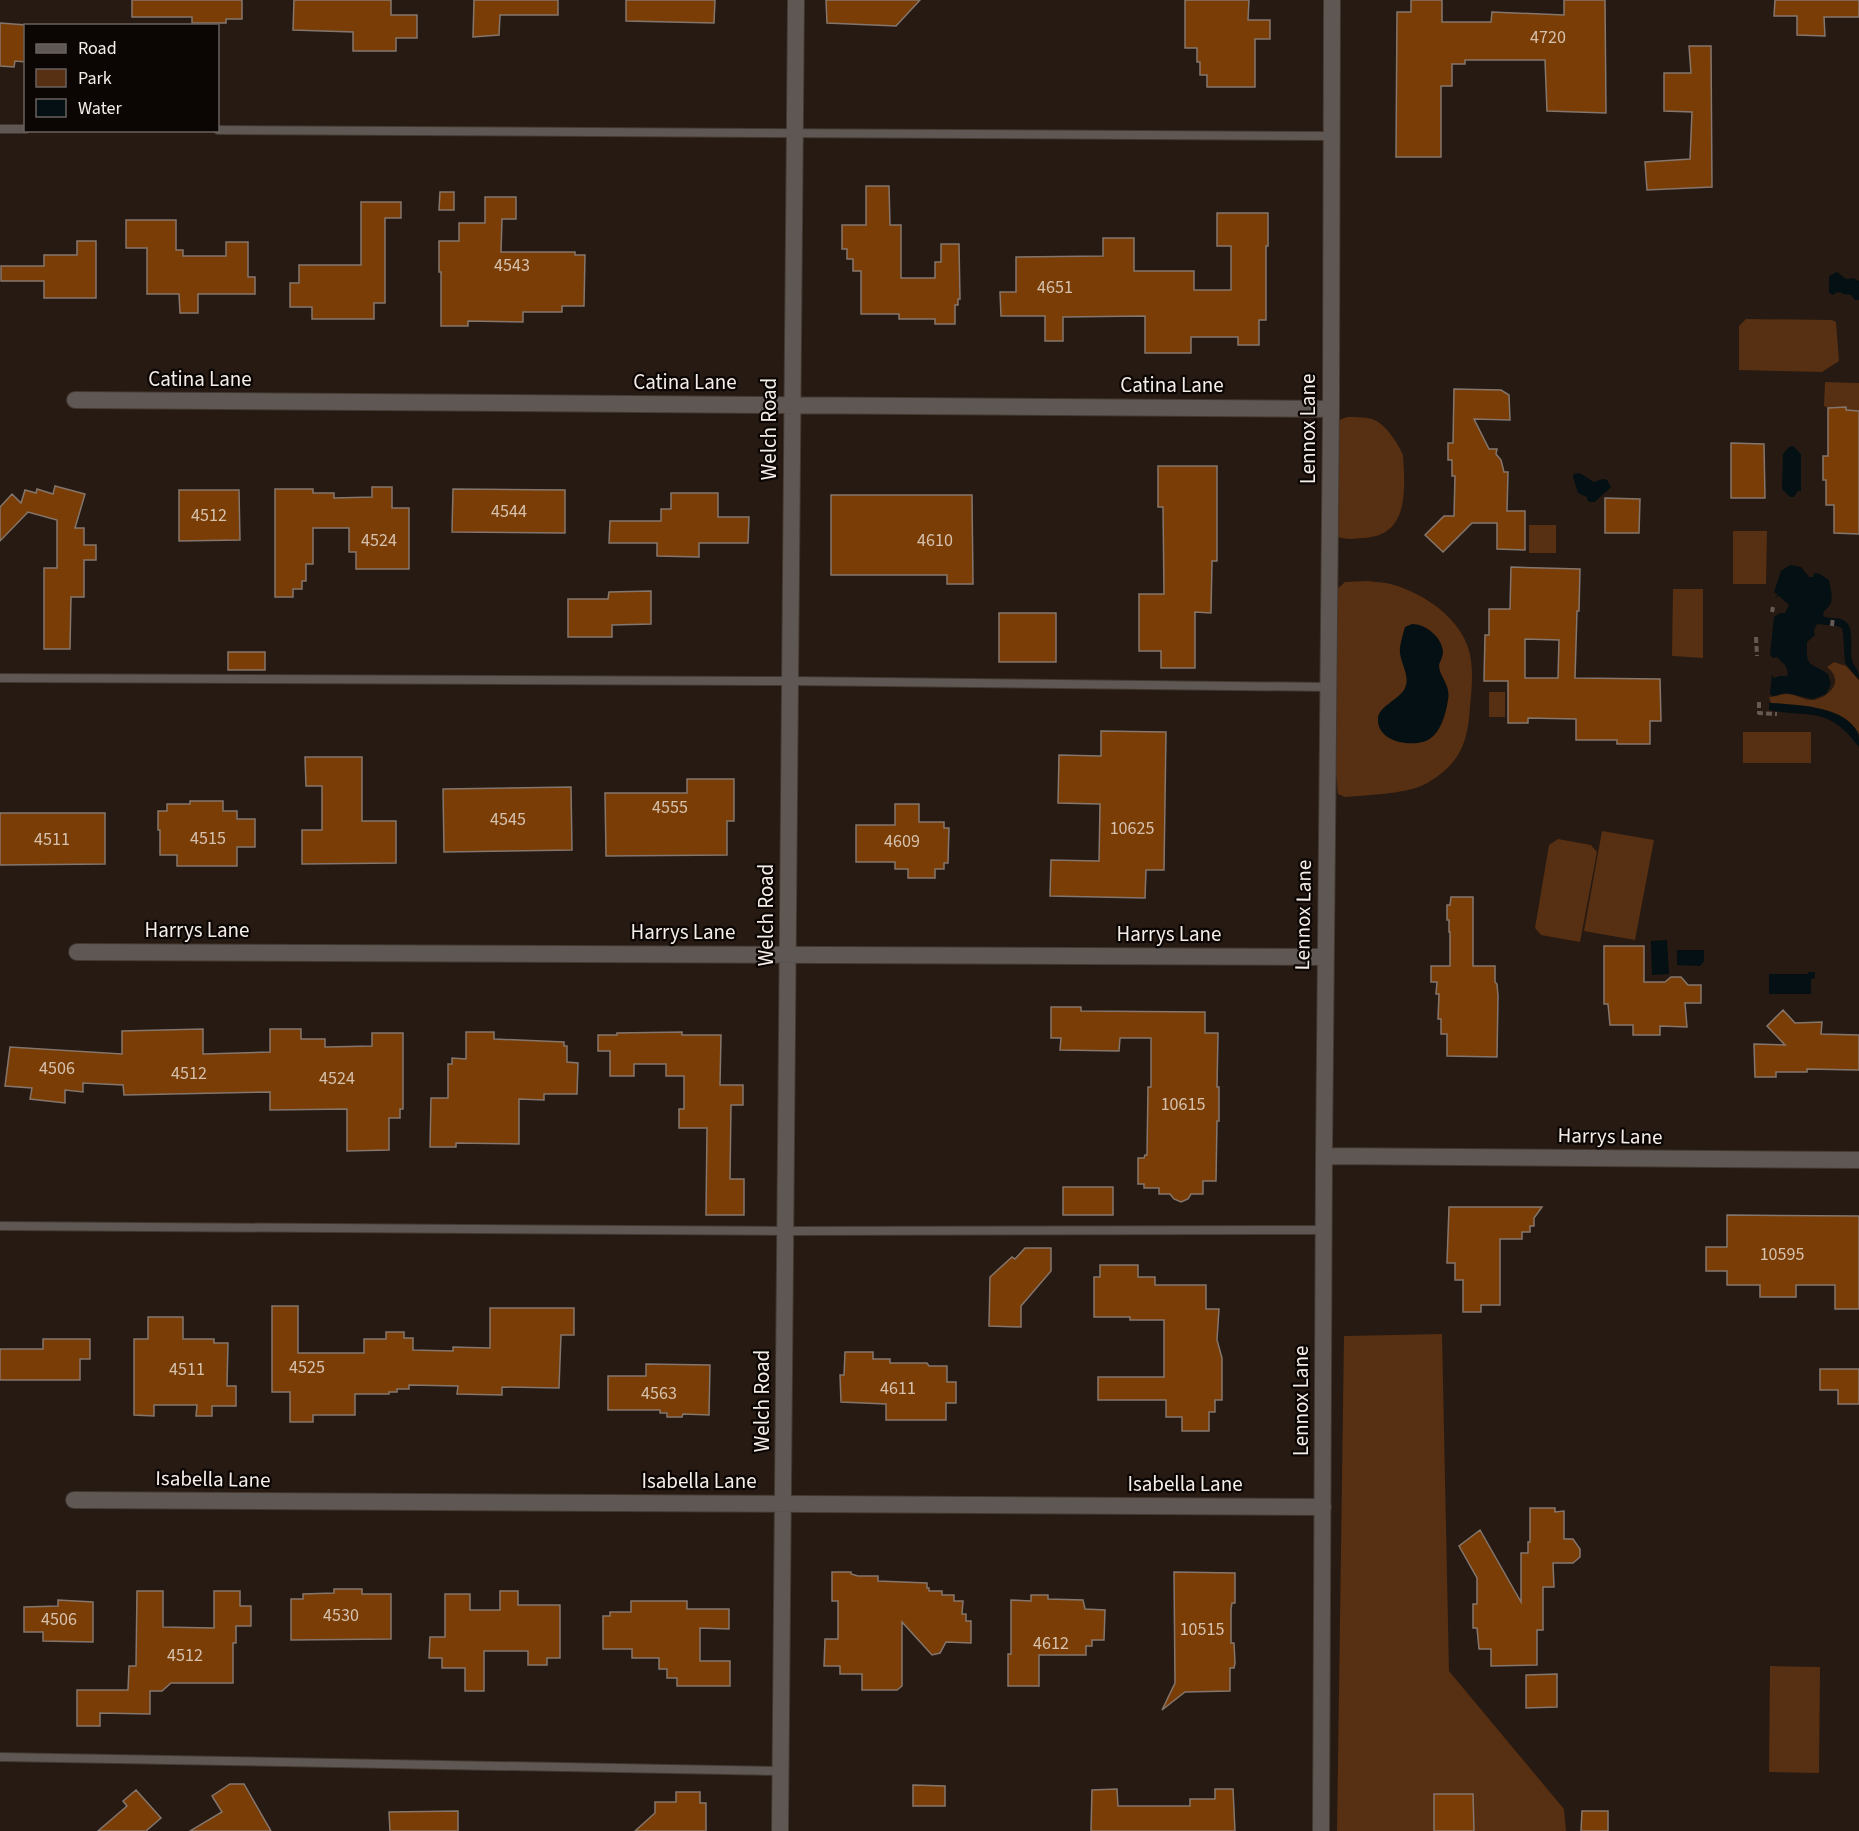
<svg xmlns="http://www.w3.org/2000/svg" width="1859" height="1831" viewBox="0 0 1859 1831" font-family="'Source Sans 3',sans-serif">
	<rect width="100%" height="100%" fill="#261a12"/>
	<!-- green -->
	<path fill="#572f12" d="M1746 319 1832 320 1836 322 1839 361 1822 372 1739 370V326Z
		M1825 382 1859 383V411L1846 410V407L1828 408 1824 406Z
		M1347 417C1355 417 1364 417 1372 419 1385 423 1398 443 1403 455 1405 489 1410 536 1363 538 1353 539 1345 540 1336 536L1337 421Z
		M1529 525H1556V553H1529Z
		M1733 531H1767L1766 584H1733Z
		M1367 581C1375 582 1385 582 1394 585 1424 594 1457 616 1468 647 1474 665 1472 687 1470 706 1468 742 1461 762 1429 782 1411 794 1367 795 1345 797L1338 794 1333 741 1335 591 1345 582Z
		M1673 589H1703V658L1672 656Z
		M1834 662 1846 666 1859 680V734C1843 709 1822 709 1795 706 1787 705 1779 703 1771 703L1769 697C1776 697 1781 694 1787 694 1796 694 1802 699 1810 700 1819 701 1833 692 1835 683 1836 676 1832 671 1827 667Z
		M1489 692H1505V717H1489Z
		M1743 732H1811V763H1743Z
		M1602 831 1654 840 1635 940 1584 931Z
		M1558 839 1591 845 1597 852 1580 942 1541 935 1535 928 1549 845Z
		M1442 1334 1449 1671 1564 1809 1566 1831H1337L1344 1336Z
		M1770 1666 1820 1667 1819 1773 1769 1772Z"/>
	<!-- water -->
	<path fill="#041013" d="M1837 272 1846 279 1853 278 1859 281V300H1855L1851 295 1843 294 1840 292 1835 293 1834 295 1829 293V276Z
		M1793 446 1801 454V491H1798L1794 497H1790L1782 489 1783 454 1789 447Z
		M1578 473C1585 475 1588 479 1594 482L1603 479 1607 480 1611 487C1608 491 1600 496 1595 502H1590L1587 500V497L1578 493 1573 477 1574 474Z
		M1790 565 1801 567 1809 577H1813L1814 573 1820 574 1829 580C1831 593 1836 602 1824 611L1823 616C1830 620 1840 616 1846 622 1855 630 1849 648 1852 659 1854 670 1859 665 1859 680L1845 663 1843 633 1842 628 1837 626 1817 624 1814 630 1815 635 1807 642C1806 669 1809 661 1828 674L1831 684 1826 694 1813 699 1786 693 1773 696 1770 694 1772 675 1774 678 1780 676H1787L1788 672 1785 665 1777 657 1773 658 1770 655 1774 617 1780 613H1785L1789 605 1779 596 1775 597 1778 595 1774 592 1781 571Z
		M1412 624C1426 624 1442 637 1443 652 1443 657 1440 661 1439 665 1439 677 1451 684 1448 700 1446 713 1441 733 1428 740 1412 748 1377 742 1378 719 1378 705 1403 699 1406 685 1409 675 1401 663 1400 653 1399 647 1403 634 1405 627Z
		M1769 703C1794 704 1846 706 1858 733 1859 737 1859 742 1859 747 1828 706 1814 718 1769 710Z
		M1667 940 1669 974 1652 975 1651 941Z
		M1677 950H1704V961L1700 966 1677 965Z
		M1808 972H1815V978L1811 979V994H1769V974H1808Z"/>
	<!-- building -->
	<path fill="#793d05" stroke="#85766d" stroke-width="1.5" fill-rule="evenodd" d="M132 0H242V19H226V23H192V17H132Z
		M294 0H391V15H417V38H396V51H353V32L293 30Z
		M474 0H558V15H500L499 35 473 37Z
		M626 0H715L714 23 626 21Z
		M826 0H920L896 26 827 23Z
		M1185 0H1249L1248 20H1270V39H1255V87H1207V75H1200V62H1197V48H1185Z
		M1411 0H1442V22H1491L1492 12 1564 15V0H1605L1606 113 1547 111 1545 60H1465V64H1452V86H1441V157H1396L1397 12H1411Z
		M1775 0H1859V17H1824L1825 36 1797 35V16H1774Z
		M0 23 26 25V62L15 61 14 67 0 66Z
		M1689 46H1711L1712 187 1647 190 1645 162 1690 159 1692 112 1664 111V73H1691Z
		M866 186H889L890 225H901V278H935V262H941V244H959L960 299H958V305H955V324H935V319H899V314H861V271H853V259H847V249H842V225H866Z
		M440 192H454V210H439Z
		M485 197H516V219H502L501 252H575V255H585L584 306H562V312H523V322L468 321V326H441V272H439V241H459V223H485Z
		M361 202H401V218H385V303H374V319H312V307H290V283H299V265H361Z
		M1217 213H1268V246H1266V320H1259V345H1238V337H1191V353H1145V316L1063 317V341H1045V316H1001L1000 292H1016V257L1103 256V238H1134V271H1194V290H1231V246H1217Z
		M126 220H176V250H183V256H226V242H248V277H255V294H198V313H180L179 294H147V248H126Z
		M77 241H96V298H44V281H1V266H44V255H77Z
		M1454 389 1501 390 1509 395 1510 420 1474 419 1489 449H1497L1496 454 1501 460 1504 472H1508L1507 511H1525V550L1497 549V523H1472L1443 552 1425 535 1444 516H1454L1455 476H1452V460H1448V443H1453Z
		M1846 407V410L1859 411V534L1834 533V505H1826V480H1823V456H1828V408Z
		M1731 443 1764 444 1765 498H1731Z
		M1158 466H1217V561H1212L1211 613 1195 612V668H1161V651H1139V594H1164L1163 507H1158Z
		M55 486 85 494 75 528H84V545H96V560H84V597H71L70 649H44V568H57V520L28 512 0 541V507L12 494 21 503 25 490 36 493 37 489 53 494Z
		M372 487H392V508H409V569H356V552H349V528H313V564H306V581H302V589H293V597H275V489H313V493H334V498L372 497Z
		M453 489 565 490V533L452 532Z
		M179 490H239L240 540 179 541Z
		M671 493H718V517H749L748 543H699V557L657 556V543H609L610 521H661V509H671Z
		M831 495H972L973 584H947V575H831Z
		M1605 498 1640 499 1639 533H1605Z
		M1511 567 1580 569 1579 611H1577L1575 678 1660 679 1661 721H1650V744H1617V740H1576V719L1528 718V723H1508V681H1484L1485 635H1489V609H1510ZM1525 639 1559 640 1558 678H1525Z
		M651 591V624L612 625V637H568V599H608L609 592Z
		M999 613H1056V662H999Z
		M228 652H265V670H228Z
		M1101 731 1166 732 1164 870H1146L1145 898 1050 896 1051 860 1099 861 1100 804 1058 803 1059 755 1101 756Z
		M305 757H362V821H396V863L302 864V830H322V786H306Z
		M687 779H734V821H727V855L606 856 605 793H687Z
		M571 787 572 850 444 852 443 789Z
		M190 801H223V811H237V819H255V847H237V866H177V855H160V830H158V811H167V804H190Z
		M895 804H919V822H944V828H949L948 863H944V869H935V878H908V869H895V862H856V825H895Z
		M0 813H105V864L0 865Z
		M1451 897H1473V966H1495V982L1497 984 1498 996 1497 1057 1447 1056V1034H1441V1019H1438L1439 994H1436L1437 982H1431V966H1450V932H1449V920H1447V905H1450Z
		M1604 946H1644V982H1665L1671 977H1681L1688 985H1701V1003H1685L1687 1027 1660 1026V1035H1633V1025H1610L1608 1004H1604Z
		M1051 1007H1081V1011L1205 1012V1033H1218L1217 1087H1219V1121H1217L1216 1181H1203V1194H1191L1188 1199 1181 1202 1174 1199 1170 1194H1159V1188H1144V1184H1138V1158H1144L1145 1155H1147L1148 1087H1151V1038H1120L1119 1051 1060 1050 1061 1038H1051Z
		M1783 1010 1795 1023 1822 1022 1821 1034 1859 1035V1070L1807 1069V1072H1776V1077H1755L1754 1044 1785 1045 1767 1026Z
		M203 1029V1054L270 1052V1029H301V1039H325V1047L372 1046V1033H403V1109H400V1118H389V1150L347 1151V1109L270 1110V1092L124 1095 123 1085 83 1083V1092L65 1090V1103L30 1099 32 1088 5 1086 10 1047 122 1054V1031Z
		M466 1032H494V1039L564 1042V1046H567V1062L578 1063 577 1094H544V1100L519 1099V1144L456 1143V1147H430L431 1098H448V1064H452V1058L466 1059Z
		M682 1032V1035H721L720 1085H743V1105H731L730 1179H744V1215H706L707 1128H679V1109H684V1076H666V1064H634V1076H610V1051H598V1035H617V1033Z
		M1063 1187H1113V1215H1063Z
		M1449 1207H1542L1534 1218V1226H1530V1232H1522V1239H1500V1305H1481V1312H1463V1280H1455V1263H1447Z
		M1727 1215 1859 1216V1309H1835V1285H1796V1297H1760V1285H1727V1271H1706V1247H1727Z
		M1025 1248H1051V1271L1021 1306V1327L989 1326 990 1277 1012 1257 1015 1259Z
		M1100 1265H1138V1277H1155V1285H1206V1309H1219L1217 1340 1222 1358V1400H1215V1412H1209V1431H1182V1417H1166V1400H1098V1377H1164V1320H1130V1317H1094V1277H1100Z
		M272 1306H298V1353H364V1339H386V1332H404V1338H413V1350L453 1351V1347L490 1348V1308H574V1335H561L559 1388 502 1387V1395L457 1394 458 1386 409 1385V1389H397V1392H389V1394H355V1415H313V1422H290V1392H272Z
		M148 1317H183V1339H214V1343H228L227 1386H236V1406H212V1416H196L197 1405H154V1416L134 1415V1339H148Z
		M43 1339H90V1359H80V1380H0V1349H43Z
		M845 1352H873V1359H890V1363H927L929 1366H947V1382H956V1403H946V1420H886V1404L841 1402 840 1375H844Z
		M646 1364 710 1365 709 1415 683 1414 682 1417H667V1413H660V1410H608V1376H646Z
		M1820 1369H1859V1404H1838V1390H1820Z
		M1530 1508H1555V1512L1564 1511V1539H1573L1580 1549V1557L1573 1563H1553L1554 1587H1543V1630H1537V1665L1491 1666V1649H1479L1477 1628H1473V1604H1477V1578L1459 1546 1480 1530 1521 1602V1553H1528V1542H1530Z
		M832 1572H851V1574L858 1576H878V1581L927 1583V1588H929V1591H942V1595H954V1601H963L962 1614H966V1621H971V1643L946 1642 940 1653 932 1655 902 1622V1686L897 1690H862V1674H840V1666H824L825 1639H838V1601H832Z
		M1174 1572 1235 1573V1603H1232L1231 1609V1643H1234L1235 1663 1234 1668H1230V1691L1185 1692 1162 1710 1175 1683Z
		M334 1589H362V1594H391V1639L291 1640V1599H303V1594L334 1593Z
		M137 1591H163V1627L214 1628V1591H240V1606H251V1626H236V1643H233V1683H171L162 1691H150V1714L100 1713V1726H77V1690H128L129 1666H136Z
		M500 1591H518V1605H560V1658H547V1665H528V1651H484V1691H465V1668H442V1658H429L430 1637H445V1594H470V1610H500Z
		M1031 1595H1048V1599L1083 1600 1085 1609 1105 1610 1104 1640H1092V1646H1086V1655H1039V1686H1008V1654H1011V1600L1031 1601Z
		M58 1600 93 1602V1642L43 1641V1632H24V1607L58 1606Z
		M631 1601H687V1609H729V1629L700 1628V1661H730V1686H677V1678H667V1669H659V1658H632V1649H603V1616H610V1612H631Z
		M1557 1674V1707L1526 1708V1675Z
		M230 1784H244L271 1831H190L222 1812 212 1796Z
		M913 1785 945 1786V1806H913Z
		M1117 1789 1118 1806H1190V1799H1215V1789H1233L1235 1831H1091L1092 1790Z
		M136 1790 161 1818 146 1831H98L127 1806 123 1801Z
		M676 1792H700V1803H706V1831H635L655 1813V1802H676Z
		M1434 1794H1473L1474 1831H1434Z
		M458 1811V1831H390L389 1812Z
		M1582 1811H1608V1831H1581Z"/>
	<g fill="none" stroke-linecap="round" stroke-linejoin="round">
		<!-- service casing -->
		<g stroke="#433830" stroke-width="10">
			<path id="service" d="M0 129H26
				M218 130 1332 136
				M0 678 790 681 1328 687
				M0 1226 785 1231 1324 1230
				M0 1757 781 1771"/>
		</g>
		<!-- minor casing -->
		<g stroke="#433830" stroke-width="18">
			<path id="minor" d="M75 400 1331 409
				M77 952 1325 957
				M1324 1156 1859 1160
				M74 1500 1323 1507
				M780 1831 796 0
				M1321 1831 1324 1156 1331 409 1332 0"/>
		</g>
		<!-- path -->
		<path stroke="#655a53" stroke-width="4" stroke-dasharray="6 3" stroke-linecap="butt" d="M1772 612 1773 607
			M1832 626 1833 617
			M1756 637 1757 656
			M1759 702V713L1777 714"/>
		<!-- service -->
		<use href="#service" stroke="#5e5753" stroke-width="8"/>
		<!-- minor -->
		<use href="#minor" stroke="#5e5753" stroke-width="16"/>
	</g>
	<g text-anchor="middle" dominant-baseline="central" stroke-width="4.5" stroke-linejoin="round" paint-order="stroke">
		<!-- number labels -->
		<g font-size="18" fill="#d6c1ae">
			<text x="1548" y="37">4720</text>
			<text x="512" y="265">4543</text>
			<text x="1055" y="287">4651</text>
			<text x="509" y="511">4544</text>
			<text x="209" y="515">4512</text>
			<text x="379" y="540">4524</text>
			<text x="935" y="540">4610</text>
			<text x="670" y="807">4555</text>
			<text x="508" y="819">4545</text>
			<text x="1132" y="828">10625</text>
			<text x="208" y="838">4515</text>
			<text x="52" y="839">4511</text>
			<text x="902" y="841">4609</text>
			<text x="57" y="1068">4506</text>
			<text x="189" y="1073">4512</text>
			<text x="337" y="1078">4524</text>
			<text x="1183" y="1104">10615</text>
			<text x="1782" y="1254">10595</text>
			<text x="307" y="1367">4525</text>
			<text x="187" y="1369">4511</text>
			<text x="898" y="1388">4611</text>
			<text x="659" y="1393">4563</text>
			<text x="341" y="1615">4530</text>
			<text x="59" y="1619">4506</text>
			<text x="1202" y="1629">10515</text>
			<text x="1051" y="1643">4612</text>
			<text x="185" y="1655">4512</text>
		</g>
		<!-- street labels -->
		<g font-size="21" fill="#f5ede7" stroke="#0b0604">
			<text x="200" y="379">Catina Lane</text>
			<text x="685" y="382">Catina Lane</text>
			<text x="1172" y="385">Catina Lane</text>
			<text transform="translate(769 429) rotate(-90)">Welch Road</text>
			<text transform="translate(1308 429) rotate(-90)">Lennox Lane</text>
			<text transform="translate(766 915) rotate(-90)">Welch Road</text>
			<text transform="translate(1303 915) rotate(-89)">Lennox Lane</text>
			<text x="197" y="930">Harrys Lane</text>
			<text x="683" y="932">Harrys Lane</text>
			<text x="1169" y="934">Harrys Lane</text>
			<text transform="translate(1610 1136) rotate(1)">Harrys Lane</text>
			<text transform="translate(762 1401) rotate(-90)">Welch Road</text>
			<text transform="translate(1301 1401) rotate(-90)">Lennox Lane</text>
			<text transform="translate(213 1479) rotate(1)">Isabella Lane</text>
			<text x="699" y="1481">Isabella Lane</text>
			<text x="1185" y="1484">Isabella Lane</text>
		</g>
	</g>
	<!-- legend -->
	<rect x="24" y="24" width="195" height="108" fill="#0b0604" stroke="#69625f" stroke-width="1.5"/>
	<rect x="36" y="44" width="30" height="9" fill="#5e5753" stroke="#69625f" stroke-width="1.5"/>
	<text x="78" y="54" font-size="18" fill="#f5ede7">Road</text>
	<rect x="36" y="69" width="30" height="18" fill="#572f12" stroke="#69625f" stroke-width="1.5"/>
	<text x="78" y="84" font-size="18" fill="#f5ede7">Park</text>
	<rect x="36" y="99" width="30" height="18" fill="#041013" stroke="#69625f" stroke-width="1.5"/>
	<text x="78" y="114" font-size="18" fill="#f5ede7">Water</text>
</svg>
